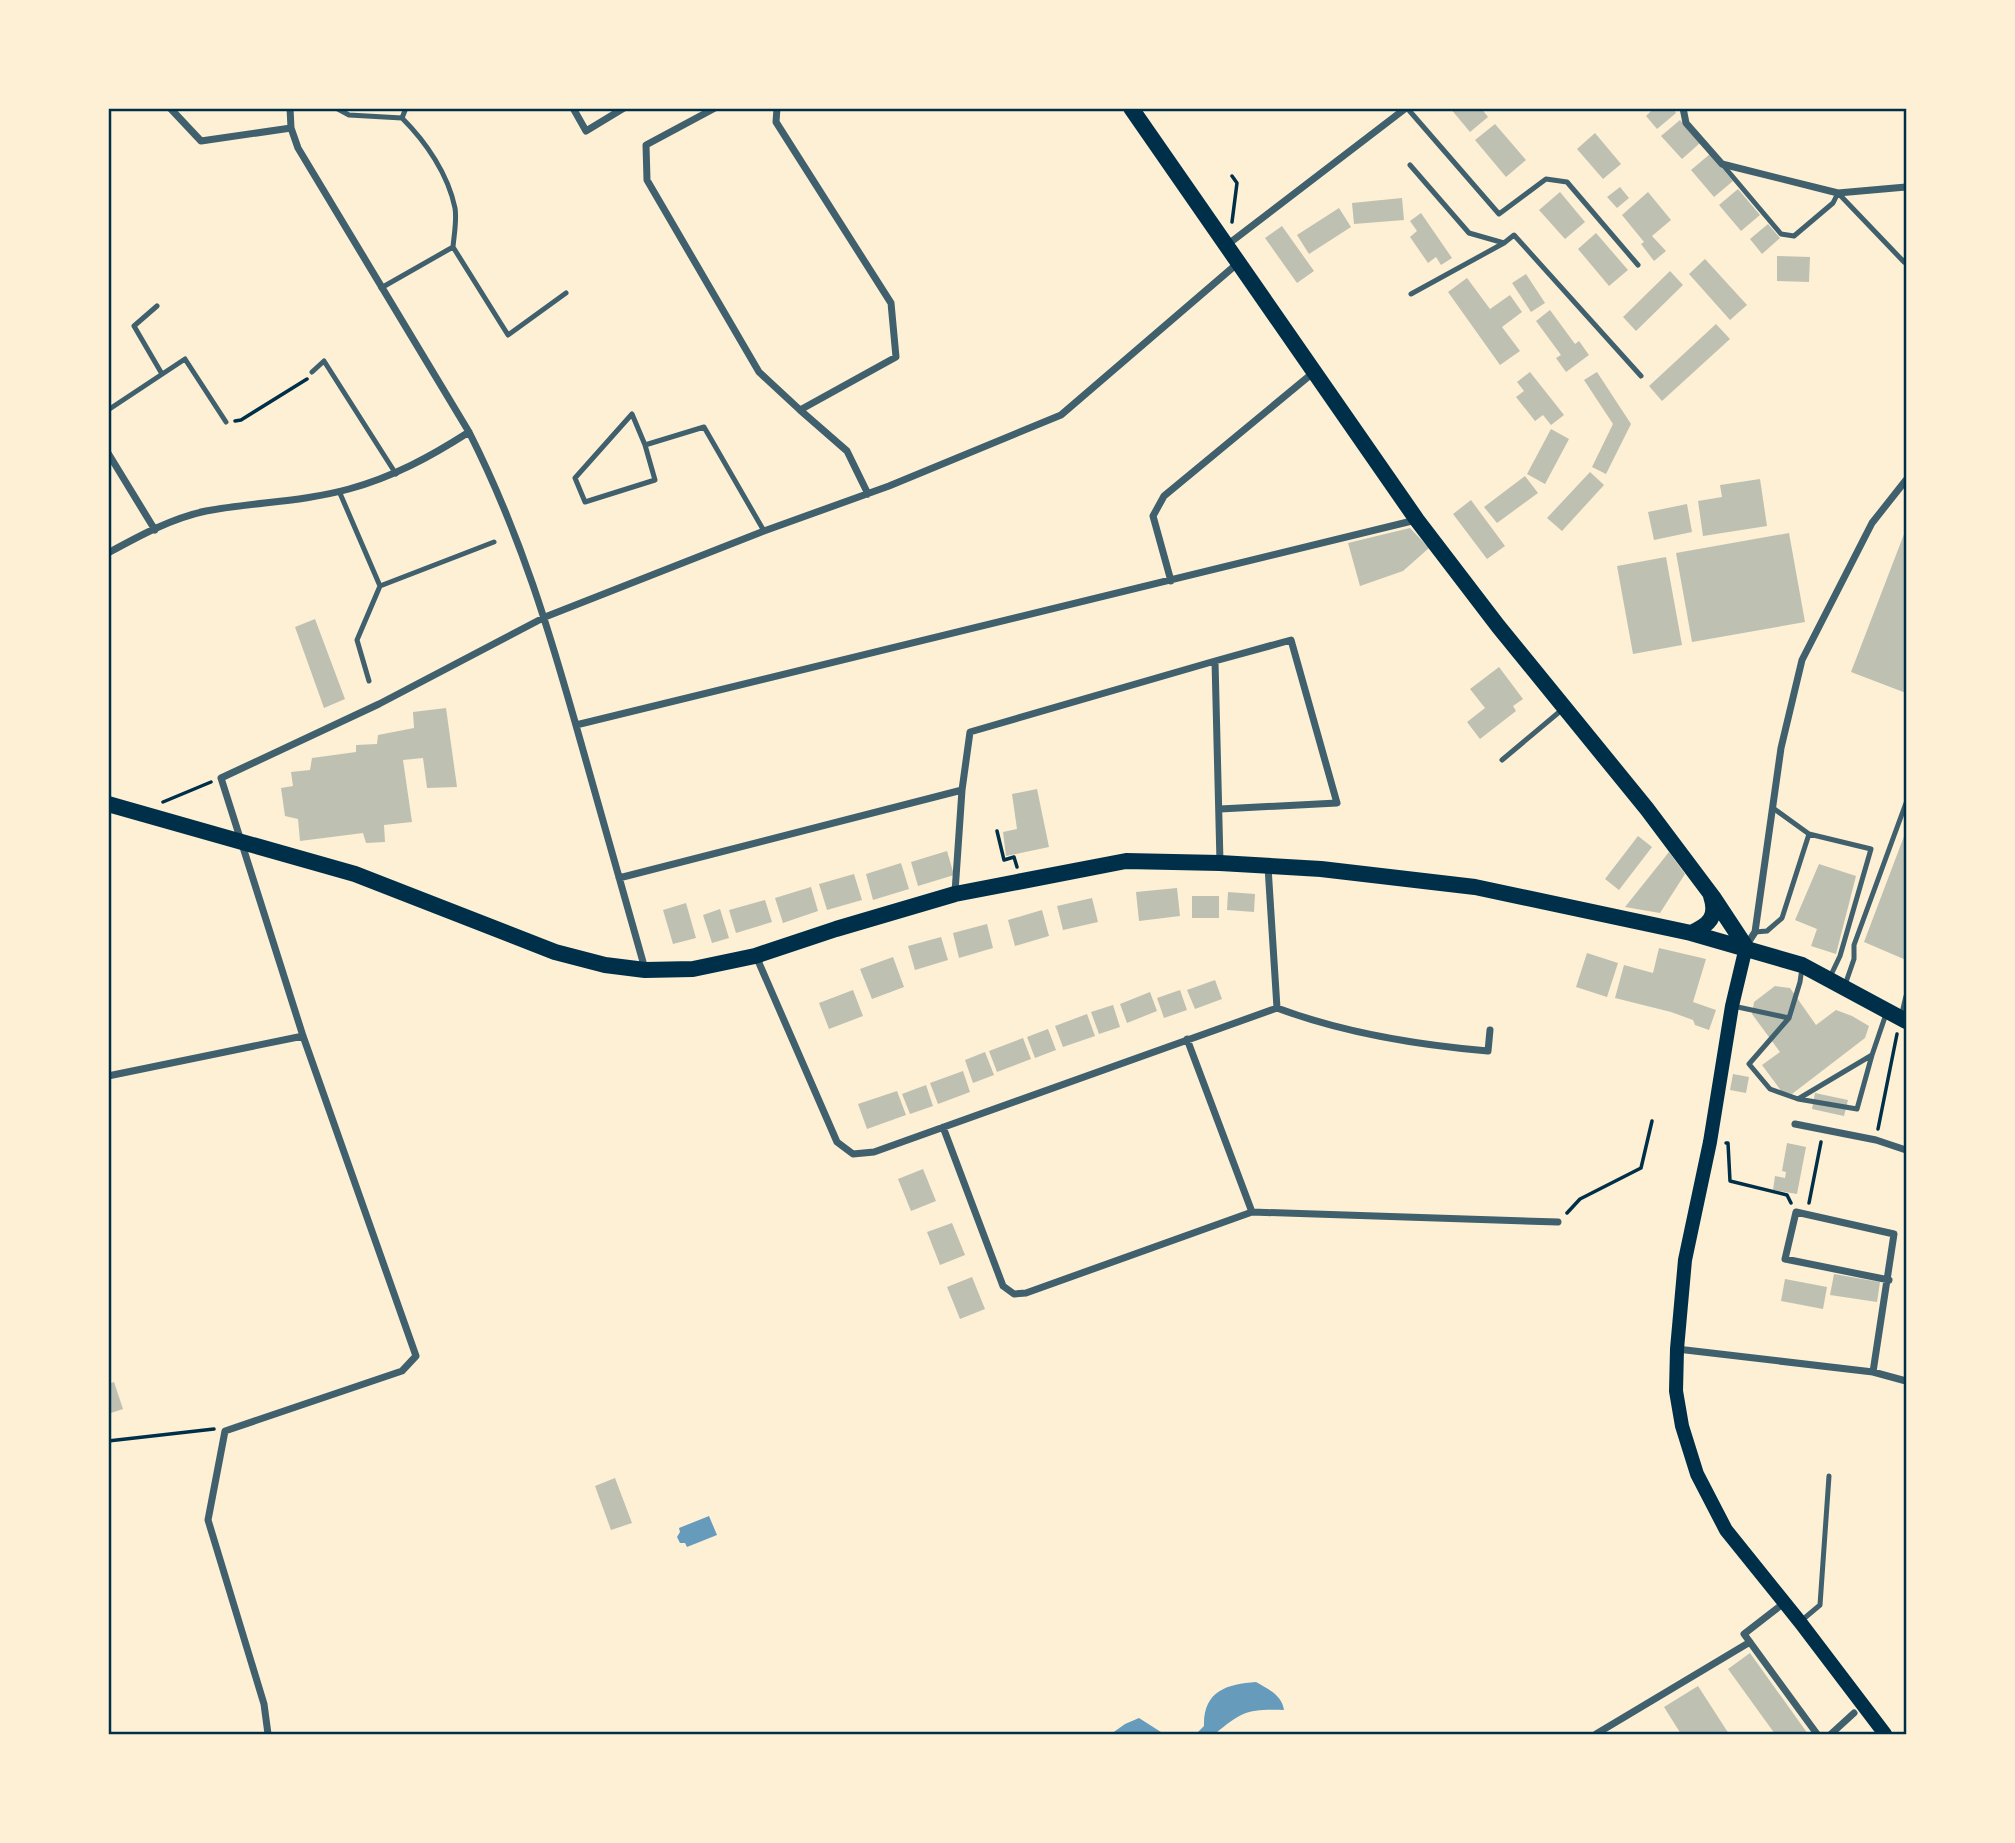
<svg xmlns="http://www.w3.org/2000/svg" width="2015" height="1843" viewBox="0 0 2015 1843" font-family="'Playfair Display',serif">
	<rect width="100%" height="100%" fill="#fdf0d5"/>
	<!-- water -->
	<path fill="#669bbc" d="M709 1516 717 1535 687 1547 685 1543H680L677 1537 680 1532 679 1528Z
		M1256 1682C1268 1689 1282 1695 1284 1710 1249 1709 1242 1711 1215 1734H1196L1204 1726C1203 1691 1227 1684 1256 1682Z
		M1139 1718 1164 1734H1111L1125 1724Z"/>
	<!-- building -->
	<path fill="#bec0b2" d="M1450 108H1481L1488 117 1470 132Z
		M1654 108H1673L1676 113 1657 129 1646 116Z
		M1680 120 1700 143 1682 159 1661 136Z
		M1495 124 1526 160 1506 177 1475 140Z
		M1595 133 1621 164 1603 179 1577 149Z
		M1710 154 1733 181 1714 197 1691 170Z
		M1620 187 1629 198 1617 208 1607 197Z
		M1738 189 1760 215 1741 231 1719 205Z
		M1560 192 1585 222 1565 239 1539 210Z
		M1648 192 1671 220 1652 236 1666 251 1654 261 1641 244 1644 242 1622 215Z
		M1402 198 1404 220 1354 224 1352 203Z
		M1339 208 1351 227 1309 254 1297 235Z
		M1421 213 1452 258 1441 265 1436 257 1428 263 1410 237 1417 231 1410 221Z
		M1768 224 1780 238 1762 254 1750 239Z
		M1282 226 1314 271 1297 283 1265 238Z
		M1596 233 1628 270 1609 286 1578 249Z
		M1777 256 1810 257 1809 282 1777 281Z
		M1705 259 1747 305 1730 320 1689 274Z
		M1670 271 1683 285 1636 331 1623 317Z
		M1526 274 1545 303 1531 312 1512 283Z
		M1467 278 1490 309 1510 295 1522 312 1502 327 1520 351 1500 365 1448 292Z
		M1550 310 1575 344 1579 341 1589 355 1566 372 1556 358 1561 355 1536 321Z
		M1716 324 1730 339 1662 401 1649 386Z
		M1530 372 1564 415 1551 425 1543 415 1535 421 1516 397 1524 391 1517 382Z
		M1597 372 1631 424 1606 474 1592 467 1613 424 1584 380Z
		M1551 429 1569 439 1545 484 1527 474Z
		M1590 472 1604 485 1562 531 1547 518Z
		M1525 476 1538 493 1497 523 1484 507Z
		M1760 479 1767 526 1703 536 1698 501 1722 497 1720 485Z
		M1471 500 1505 546 1487 559 1453 514Z
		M1687 504 1692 532 1654 540 1648 512Z
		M1410 528 1429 548 1403 571 1360 586 1348 543Z
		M1906 529V693L1851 672Z
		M1789 533 1805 622 1692 642 1676 553Z
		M1666 557 1682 645 1633 654 1617 566Z
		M315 619 345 699 324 708 295 627Z
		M1499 667 1523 699 1513 706 1516 711 1480 739 1467 722 1485 708 1470 689Z
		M446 708 457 787 427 788 423 758 403 760 412 822 384 825 385 842 366 843 363 833 300 841 298 819 285 816 281 788 293 786 291 772 310 770 312 758 356 752V745L377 744 378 735 414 728 413 712Z
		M1037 789 1049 847 1006 856 1003 832 1017 829 1012 794Z
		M1906 831V960L1864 942Z
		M1638 836 1652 847 1619 890 1605 879Z
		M947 851 954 875 918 886 911 862Z
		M1669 852 1685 874 1660 913 1625 907Z
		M901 863 909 889 873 900 866 874Z
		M1819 864 1856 876 1836 954 1811 946 1817 929 1795 920Z
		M854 874 862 900 827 910 819 884Z
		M811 887 818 911 783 923 775 898Z
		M1177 888 1180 916 1139 921 1136 892Z
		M1228 892 1255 894 1254 912 1227 910Z
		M1192 896H1219V918H1192Z
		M1092 898 1098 922 1063 930 1057 906Z
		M765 900 772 922 736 933 729 910Z
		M686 903 696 938 673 944 663 910Z
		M720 909 729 938 712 943 703 915Z
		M1042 910 1049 936 1015 946 1008 920Z
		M987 924 993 948 959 958 953 933Z
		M941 937 948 960 915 970 908 946Z
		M1659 948 1706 959 1693 1002 1716 1010 1709 1030 1695 1025 1693 1020 1671 1012 1615 998 1624 965 1653 973Z
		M1587 953 1618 963 1607 997 1576 987Z
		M893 957 904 987 872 999 860 969Z
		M1215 980 1222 999 1195 1009 1187 990Z
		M1775 986 1790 988 1816 1025 1836 1010 1852 1016 1869 1026 1865 1038 1792 1094 1782 1092 1762 1065 1780 1052 1752 1014 1754 1002Z
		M853 990 863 1016 829 1029 819 1003Z
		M1180 990 1187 1010 1164 1018 1157 998Z
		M1150 992 1157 1011 1127 1023 1120 1004Z
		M1113 1005 1120 1027 1099 1034 1091 1012Z
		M1087 1014 1095 1036 1063 1047 1055 1026Z
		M1048 1029 1056 1050 1035 1058 1027 1037Z
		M1023 1038 1031 1059 997 1072 989 1051Z
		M985 1052 994 1075 973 1083 965 1060Z
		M963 1071 970 1092 938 1104 930 1083Z
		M1733 1074 1749 1077 1746 1093 1730 1090Z
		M926 1085 933 1106 910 1114 902 1094Z
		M897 1091 906 1115 867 1129 858 1104Z
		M1815 1093 1848 1100 1844 1116 1812 1109Z
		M1787 1143 1806 1147 1797 1194 1773 1190 1775 1176 1785 1178 1786 1172 1782 1171Z
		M923 1169 936 1201 911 1211 898 1179Z
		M952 1223 965 1255 940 1265 927 1232Z
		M1834 1274 1880 1282 1877 1302 1830 1295Z
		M972 1277 985 1309 960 1319 947 1287Z
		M1785 1279 1827 1287 1823 1309 1781 1301Z
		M114 1382 123 1409 108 1414V1384Z
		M615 1478 632 1523 611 1530 595 1486Z
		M1750 1653 1808 1734H1775L1728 1669Z
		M1698 1686 1729 1734H1681L1664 1707Z"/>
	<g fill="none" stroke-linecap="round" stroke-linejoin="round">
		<!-- path -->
		<path stroke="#003049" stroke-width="3.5" d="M1232 222 1237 183 1232 176
			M235 421 241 420 307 379
			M163 802 211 782
			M997 831 1004 860 1014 857 1017 867
			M1878 1129 1897 1034
			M1726 1143H1728L1730 1181 1787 1195 1791 1203
			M1809 1203 1821 1142
			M1567 1213 1580 1199 1641 1168 1652 1121
			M108 1441 214 1429"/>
		<!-- service -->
		<path stroke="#3f606c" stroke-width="5" d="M336 108 349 115 402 118
			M406 108 402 118C426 142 448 174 455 208 457 220 454 235 453 247
			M1407 108 1499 214 1546 179 1567 182 1638 265
			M1722 164 1781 234 1794 236 1833 203 1838 193 1904 262 1906 259
			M1410 165 1469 233 1504 243
			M381 288 453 247 508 335 566 293
			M1411 294 1504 243 1514 235 1641 376
			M157 306 134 326 162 374
			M312 372 324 361 396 474
			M108 410 185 359 226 422
			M645 445 655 480 585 502 575 478 632 414 645 445 704 427 764 531
			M339 491 380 586 357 640 369 681
			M380 586 494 542
			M1502 760 1564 708
			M1773 808 1809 834
			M1755 932 1767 931 1782 918 1809 834 1871 849 1840 956 1830 977
			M1845 985 1854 959V945L1906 803
			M1733 1006 1789 1018 1800 982 1802 968
			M1901 1017 1906 996
			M1789 1018 1749 1064 1770 1089 1798 1099 1872 1055 1886 1014
			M1798 1099 1857 1109 1872 1055
			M1801 1621 1820 1605 1829 1476"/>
		<!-- minor -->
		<path stroke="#3f606c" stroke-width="7" d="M170 108 201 141 291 128
			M290 108 291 128 298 148 469 432C521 535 550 633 581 743 602 818 624 894 645 969
			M573 108 586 131 624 108
			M715 108 646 145 647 180 759 372 800 410
			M777 108 776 122 891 303 896 357 800 410 847 451 868 494
			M1683 108 1686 123 1722 164 1838 193 1906 187
			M1227 245 1406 108
			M108 453 155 530
			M108 553C139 536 172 518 206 511 253 502 302 502 349 489 393 477 430 457 469 432
			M1171 581 1153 516 1164 496 1314 372
			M576 725 1416 520
			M1220 862 1215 661 1291 640 1337 803 1220 809
			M619 878 962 790
			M955 892 962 790 970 732 1215 661
			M1746 946 1755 932 1781 748 1802 660 1872 523 1906 480
			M756 956 837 1142 853 1154 874 1152 1277 1008 1268 867
			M1277 1008C1344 1033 1417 1045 1488 1051L1490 1030
			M108 1076 303 1036
			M1795 1124 1876 1140 1906 1150
			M943 1127 1003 1286 1014 1294 1026 1293 1252 1212 1187 1039
			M1252 1212 1558 1222
			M1677 1349 1873 1372 1906 1381
			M1873 1372 1894 1234 1796 1212 1785 1259 1889 1280
			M1784 1603 1744 1634 1817 1734
			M268 1734 264 1704 208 1520 225 1431 402 1371 416 1356 303 1036 221 778 379 704 545 617 764 531 889 486 1061 415 1238 263
			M1596 1734 1750 1642
			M1831 1734 1854 1713"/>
		<!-- secondary -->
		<path stroke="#003049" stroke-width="14" d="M1746 947 1732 1006 1710 1142 1685 1260 1677 1349 1676 1391 1682 1426 1697 1474 1726 1530 1800 1622 1885 1734"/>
		<!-- primary -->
		<path stroke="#003049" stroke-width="16" d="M1131 108 1417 520 1498 626 1647 809 1713 897 1746 947
			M108 804 355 874 555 952 605 965 645 970 693 969 755 956 836 929 955 894 1126 861 1220 863 1321 869 1475 887 1691 933 1802 965 1906 1021
			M1691 933C1709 925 1718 917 1711 896"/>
	</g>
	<!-- border -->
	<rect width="2015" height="1843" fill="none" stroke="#fdf0d5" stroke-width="220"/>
	<rect x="110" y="110" width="1795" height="1623" fill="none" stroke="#003049" stroke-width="2.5"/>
</svg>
